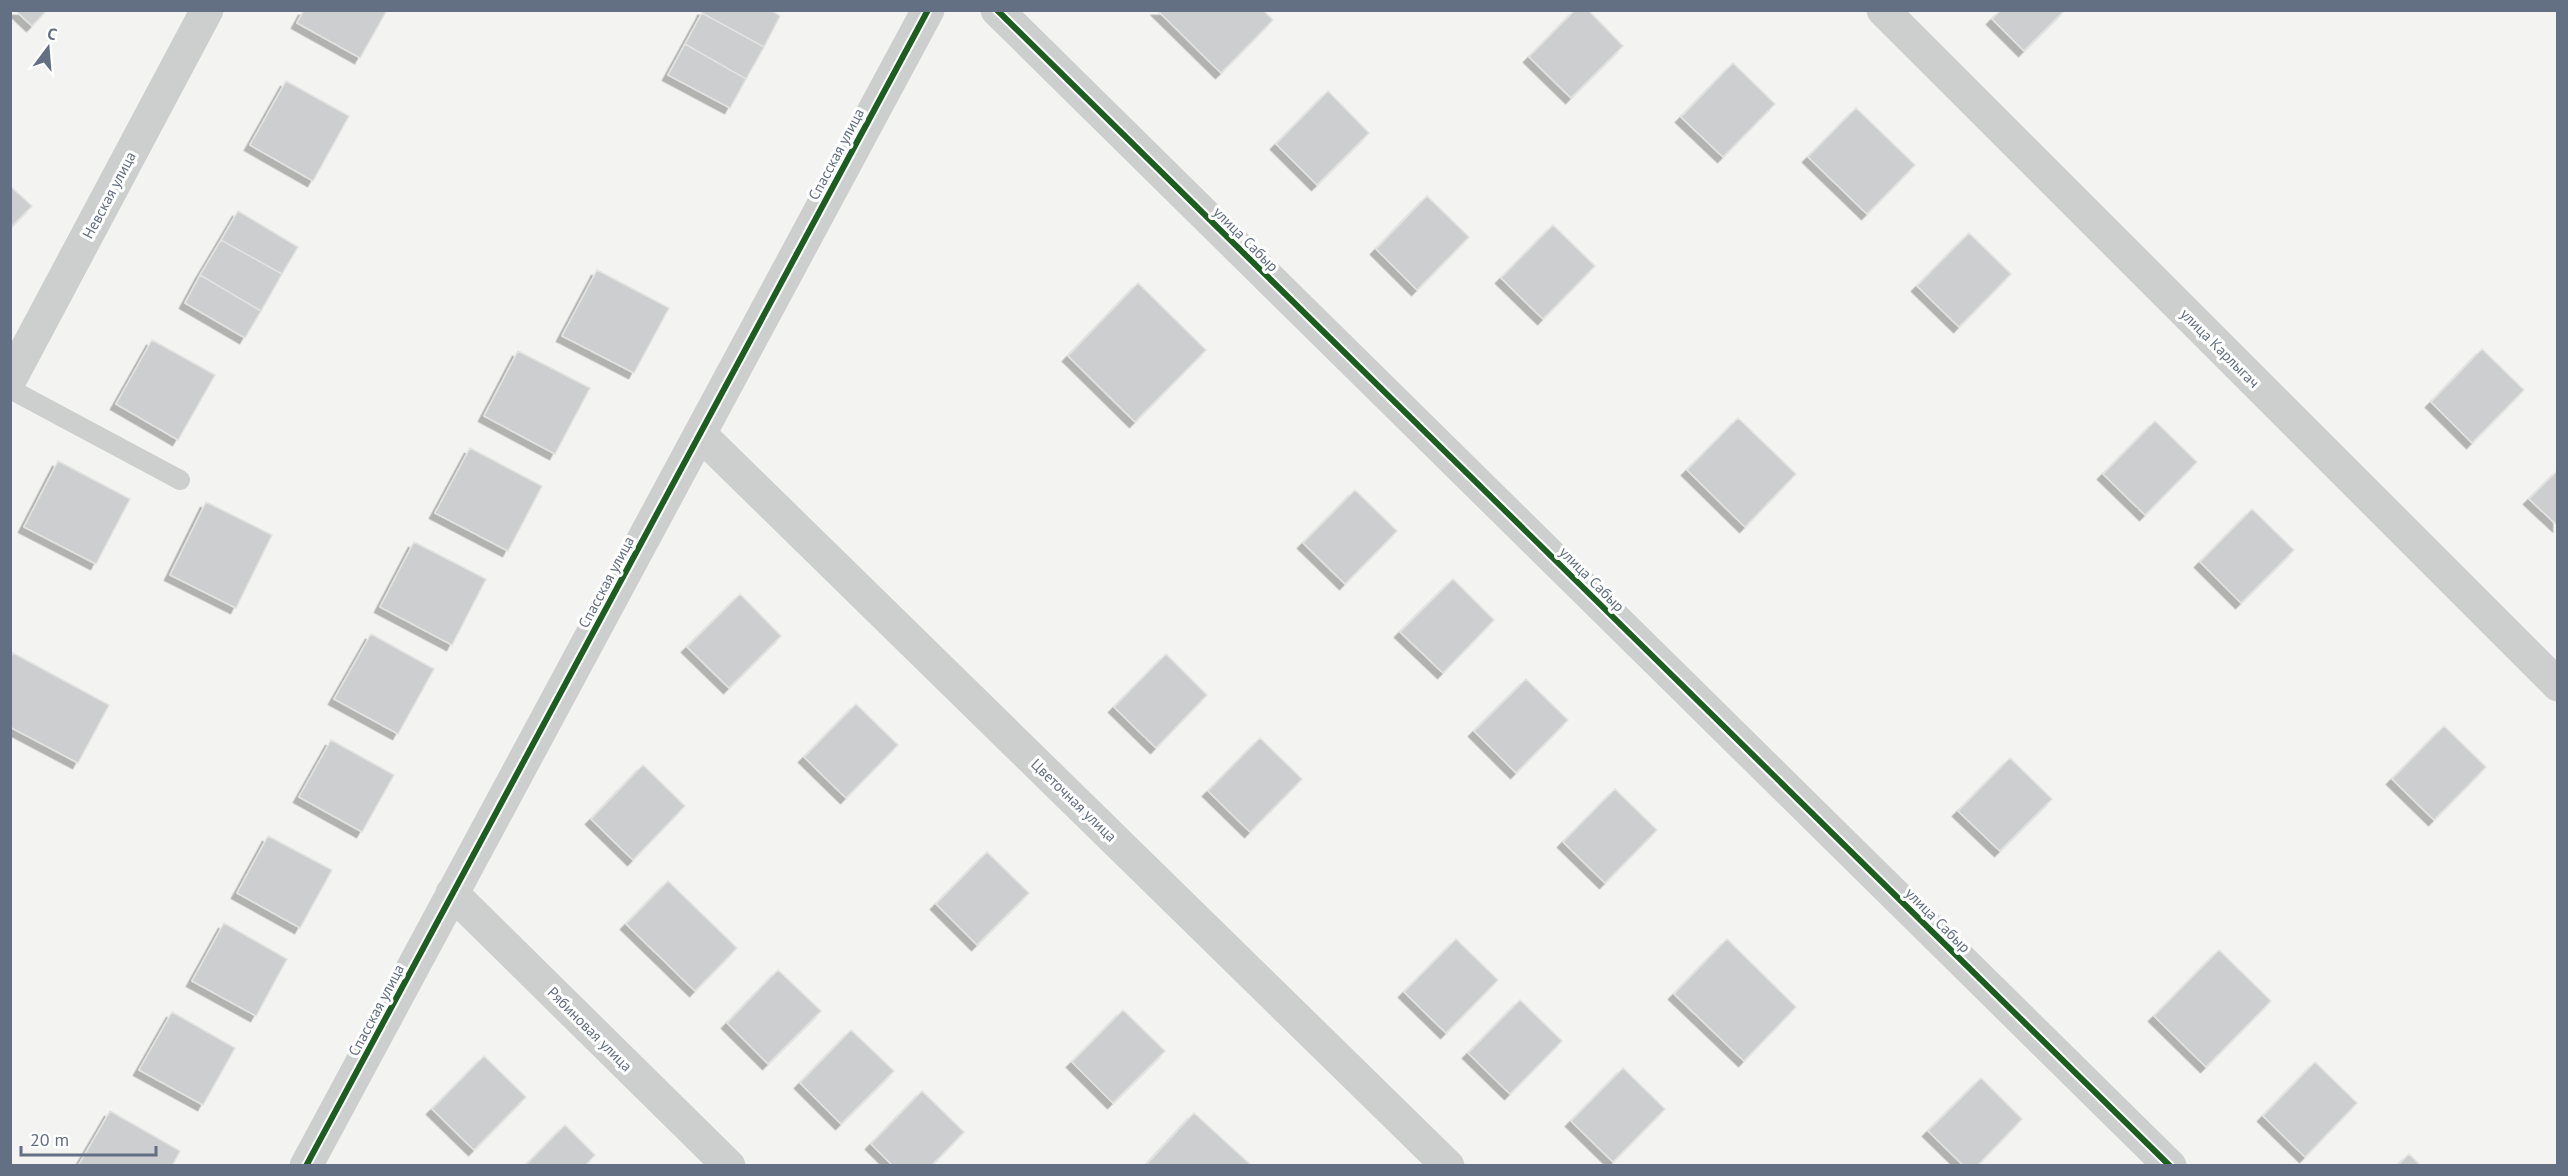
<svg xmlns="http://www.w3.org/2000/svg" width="2568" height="1176" viewBox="0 0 2568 1176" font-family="'PT Sans',sans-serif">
	<defs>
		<filter id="shadow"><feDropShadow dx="-5.5" dy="5.5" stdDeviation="0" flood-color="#0004"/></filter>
	</defs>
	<rect width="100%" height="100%" fill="#f3f3f1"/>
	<!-- building -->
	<path fill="#cdcecf" stroke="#e2e2e1" stroke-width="1.5" filter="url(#shadow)" d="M15 10H47L32 26Z
		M304 10H387L360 58 297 23Z
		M703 10H771L780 16 764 47 702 13Z
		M1157 10H1263L1273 20 1221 73Z
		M1575 10H1588L1623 46 1571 98 1529 57Z
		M2001 10H2065L2024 51 1992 19Z
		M702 13 764 47 746 79 685 44Z
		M685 44 746 79 730 108 668 75Z
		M1733 63 1775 104 1723 157 1681 117Z
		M286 81 349 116 313 181 250 145Z
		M1328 91 1369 133 1317 185 1276 144Z
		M1856 108 1915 165 1867 214 1808 157Z
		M10 186 32 206 10 228Z
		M1427 196 1469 237 1417 290 1376 249Z
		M238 211 298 247 282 274 221 240Z
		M1553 225 1595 266 1543 319 1501 278Z
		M1969 233 2011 274 1959 327 1917 286Z
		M221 240 282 274 261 311 200 275Z
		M597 270 669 308 634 373 562 336Z
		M200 275 261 311 245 338 185 303Z
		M1138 283 1206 350 1135 422 1068 356Z
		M152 340 215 375 178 440 116 404Z
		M2482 349 2524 390 2472 443 2431 402Z
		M518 351 590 388 555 454 484 416Z
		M1738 418 1796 474 1745 527 1687 470Z
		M2155 421 2197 462 2145 515 2103 474Z
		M470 448 542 486 508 551 435 513Z
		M58 461 130 499 96 564 24 527Z
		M2558 470V526L2529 499Z
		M1355 490 1397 531 1345 584 1303 543Z
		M206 502 272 535 236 608 170 575Z
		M2252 509 2294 550 2241 603 2200 562Z
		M414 542 486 579 452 645 380 607Z
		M1453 579 1494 620 1443 673 1400 632Z
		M740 594 781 636 729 688 687 647Z
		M371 634 434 669 398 734 334 699Z
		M13 653 109 705 78 763 10 727V658Z
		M1166 654 1207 695 1156 748 1114 707Z
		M1526 679 1568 720 1516 773 1474 731Z
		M856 704 898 745 846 798 804 757Z
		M2444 726 2486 767 2434 820 2392 779Z
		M1260 738 1302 779 1250 832 1208 791Z
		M331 740 394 775 362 832 299 797Z
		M2010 758 2052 799 2000 851 1958 811Z
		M643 765 685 806 633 860 591 819Z
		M1615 789 1657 830 1605 883 1563 842Z
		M268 836 332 870 300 928 237 893Z
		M987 852 1029 893 977 945 936 904Z
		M668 881 737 948 695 991 626 924Z
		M224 923 287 959 256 1016 192 981Z
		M1456 939 1498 980 1446 1033 1404 992Z
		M1727 939 1796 1007 1744 1061 1674 994Z
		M2219 950 2271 1001 2206 1067 2154 1016Z
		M778 970 821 1011 768 1064 727 1023Z
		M1520 1000 1562 1041 1510 1094 1468 1053Z
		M1123 1010 1165 1051 1113 1103 1072 1062Z
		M172 1012 235 1048 203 1105 139 1070Z
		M851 1030 894 1071 841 1124 800 1083Z
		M484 1056 526 1097 474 1150 432 1109Z
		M2315 1062 2357 1103 2305 1157 2263 1116Z
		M1623 1068 1665 1109 1613 1162 1571 1121Z
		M1981 1078 2022 1119 1977 1166H1964L1928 1131Z
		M922 1091 964 1132 931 1166H893L871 1144Z
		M110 1111 180 1151 172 1166H78Z
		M1194 1113 1252 1166H1145Z
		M565 1125 595 1155 585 1166H525Z
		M2409 1154 2421 1166H2397Z"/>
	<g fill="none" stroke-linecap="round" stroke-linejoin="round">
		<!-- lane -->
		<path stroke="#cdcece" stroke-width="20" d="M10 389 180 480"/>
		<!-- street -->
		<path stroke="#cdcece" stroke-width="33" d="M997 10 2170 1166
			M1883 10 2558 685
			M10 380 207 10
			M700 434 1448 1166
			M452 893 729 1166
			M306 1166 928 10"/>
		<!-- cycleway casing -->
		<g stroke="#fff" stroke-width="10">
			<path id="cycleway" d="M997 10 2170 1166
				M306 1166 928 10"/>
		</g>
		<!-- cycleway -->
		<use href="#cycleway" stroke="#1b5e20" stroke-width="6"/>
	</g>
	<g text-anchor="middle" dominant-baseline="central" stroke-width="6" stroke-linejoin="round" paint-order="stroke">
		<!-- street labels -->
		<g font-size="15" fill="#636f82" stroke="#fff">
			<text transform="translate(836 154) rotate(-62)">Спасская улица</text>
			<text transform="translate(109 195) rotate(-62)">Невская улица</text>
			<text transform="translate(1246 239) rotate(45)">улица Сабыр</text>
			<text transform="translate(2220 348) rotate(45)">улица Карлыгач</text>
			<text transform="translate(1592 579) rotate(45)">улица Сабыр</text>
			<text transform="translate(606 582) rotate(-62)">Спасская улица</text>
			<text transform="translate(1074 800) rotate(44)">Цветочная улица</text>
			<text transform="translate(1938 920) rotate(45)">улица Сабыр</text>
			<text transform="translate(376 1010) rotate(-62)">Спасская улица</text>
			<text transform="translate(590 1029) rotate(45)">Рябиновая улица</text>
		</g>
	</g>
	<!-- border -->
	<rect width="2568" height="1176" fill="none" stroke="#636f82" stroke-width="24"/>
	<!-- north arrow -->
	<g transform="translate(48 48) rotate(16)" stroke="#ffffff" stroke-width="4.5" paint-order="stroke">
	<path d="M0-4.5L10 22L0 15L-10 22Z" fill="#636f82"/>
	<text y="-9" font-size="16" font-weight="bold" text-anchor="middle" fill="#636f82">С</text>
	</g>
	<!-- scale -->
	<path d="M21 1146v9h135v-9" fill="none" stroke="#636f82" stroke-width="3"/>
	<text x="30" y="1146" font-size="18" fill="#636f82" stroke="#ffffff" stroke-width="4.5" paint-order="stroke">20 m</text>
</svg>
